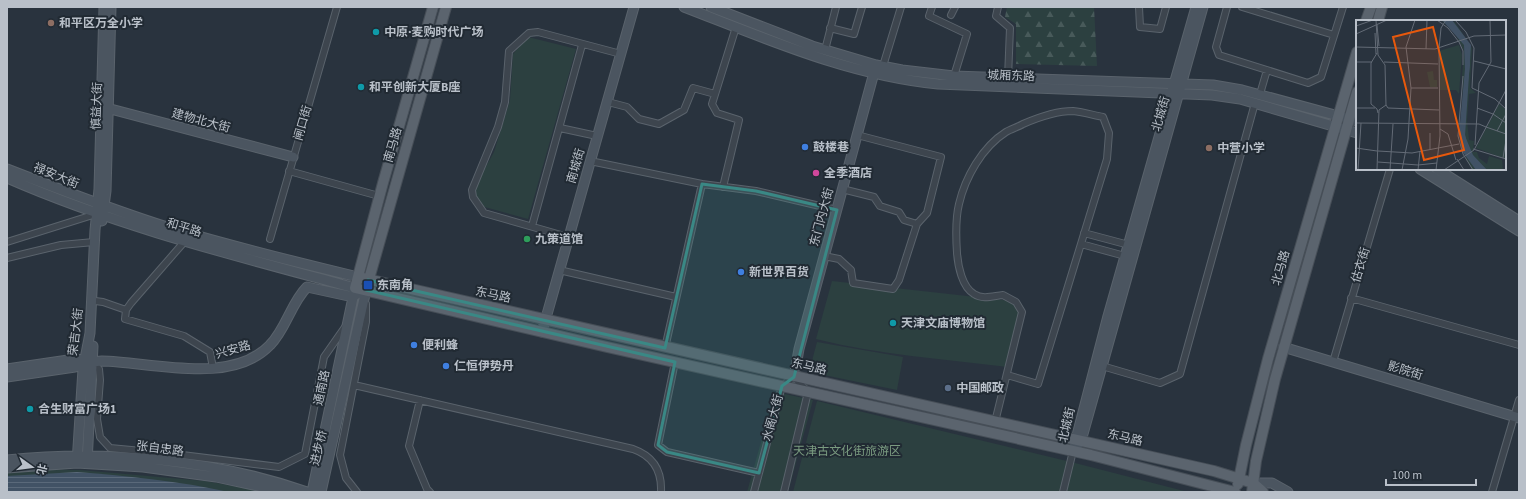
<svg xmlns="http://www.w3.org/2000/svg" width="1526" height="499" viewBox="0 0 1526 499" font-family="'Source Sans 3','Noto Sans SC',sans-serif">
	<defs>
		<pattern id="forest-firs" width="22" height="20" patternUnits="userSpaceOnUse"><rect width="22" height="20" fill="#2c4040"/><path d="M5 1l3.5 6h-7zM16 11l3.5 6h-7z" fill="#485a5a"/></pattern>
		<pattern id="water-rules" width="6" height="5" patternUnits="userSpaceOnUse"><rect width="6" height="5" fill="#415265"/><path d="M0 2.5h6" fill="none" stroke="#5a697a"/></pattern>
	</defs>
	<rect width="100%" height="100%" fill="#29333e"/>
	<!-- forest -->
	<path fill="url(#forest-firs)" d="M1007 7H1094L1097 66 1016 64V24L1005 17Z"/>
	<!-- park -->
	<path fill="#2c4040" d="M528 37 576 49 528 219 481 206 473 190 494 152 510 100 513 54Z
		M832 281 1012 301 1021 313 1008 367C944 359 879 355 816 339Z
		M817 342 903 357 897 390 809 372Z
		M775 392 813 400 788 492H747Z
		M817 401 1075 463 1188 492H793Z
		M29 469 80 470 205 481 268 492H7V472Z"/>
	<!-- water -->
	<path fill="url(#water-rules)" d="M77 472C128 476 179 481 229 492H7V476Z"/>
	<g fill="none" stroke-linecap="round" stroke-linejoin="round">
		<!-- street casing -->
		<g stroke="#5a636c" stroke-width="8">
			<path id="street" d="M932 7 929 16 967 34 954 76
				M998 7 996 16 1010 28 1008 78
				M1139 7 1140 27 1160 29 1166 7
				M1227 7 1216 47 1219 55 1308 83 1321 77 1343 7
				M1242 7 1334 35
				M951 15 955 7
				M830 28 854 34 862 7
				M825 50 836 7
				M883 66 901 7
				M1260 94 1267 70
				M608 102 627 107 639 119 659 124 684 110 693 88 715 94
				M560 128 597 136
				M590 161 702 184 756 191 837 210
				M289 171 379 196
				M723 187 739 120 717 113 712 104 736 27
				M842 189 874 197 880 206 899 212 904 220 917 224
				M532 226 582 45
				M1084 233 1129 245
				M568 237 484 213 473 197 472 190 498 127 505 102 509 51 529 33 538 32 621 54
				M270 239 337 7
				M185 241 131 303 126 310 125 319 184 336 210 352 213 368
				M7 242 96 214
				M1081 244 1125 256
				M824 256 839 259 851 270 853 283 893 289 899 280 917 224 927 213 941 157 857 135
				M7 258 61 245 94 242
				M559 270 676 297
				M1351 298 1519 345
				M95 301 103 302 126 310
				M665 348 702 184
				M92 362 99 369 100 380 97 419 100 437 110 448 174 454 279 467 305 454 324 357 345 327
				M675 362 658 445 667 452 759 473
				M1333 362 1390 169
				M1102 366 1160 383 1180 374 1255 103
				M354 385 633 449C653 456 662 471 661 492
				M420 400 409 446 427 489 430 492
				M995 422 1022 312 1016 302 1003 295C993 296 983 300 974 294 962 287 958 266 957 253 956 238 955 220 959 204 965 178 982 147 1006 132 1011 129 1018 127 1023 124 1039 117 1055 111 1073 111 1083 112 1093 115 1103 117L1109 133 1107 159 1038 384 1007 375
				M357 492 346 478 340 455 366 322V304
				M754 492 782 386 794 377 808 392 784 492
				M1063 492 1073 451
				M1492 492 1519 400"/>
		</g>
		<!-- secondary casing -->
		<g stroke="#5a636c" stroke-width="11">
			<path id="secondary" d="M684 7C767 39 848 75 938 84L1212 95 1240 99 1357 133
				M711 7 812 46 876 65 902 70 954 76 1213 85 1242 90 1357 121
				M103 107 293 157
				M7 169C61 190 115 211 170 228 232 246 295 262 358 277
				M1420 169 1519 231
				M1437 169 1519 221
				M7 178C119 227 237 256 355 288L312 492
				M102 221 106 191 111 7
				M542 332 634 7
				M1283 347 1519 418
				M7 369 75 359 91 361
				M7 377 75 367 92 362 102 361C151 362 231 386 270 345 286 329 291 303 307 287L353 297 357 294
				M794 377 799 349 875 69
				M1074 447 1108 316 1196 7
				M1073 451 1081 441 1203 7
				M7 460C106 450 212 459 307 492
				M77 463 83 369 90 333 95 230 99 189 104 7
				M87 463 93 346
				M7 468 77 463 143 467 216 477 285 492
				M1253 483H1272L1288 492
				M321 492 366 290"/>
		</g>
		<!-- primary casing -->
		<g stroke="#464e57" stroke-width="12">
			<path id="primary" d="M433 7 383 183 355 288 607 347 1091 455 1235 492
				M1366 21 1371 7
				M1378 21 1382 7
				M358 277 1214 471 1253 483 1263 492
				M367 286 446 7
				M1238 484 1246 445 1268 359 1357 52
				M1252 492 1256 461 1275 379 1357 92"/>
		</g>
		<!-- street -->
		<use href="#street" stroke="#3d454e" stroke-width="6"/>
		<!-- secondary -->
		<use href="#secondary" stroke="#4b5560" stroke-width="9"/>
		<!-- primary -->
		<use href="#primary" stroke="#5b646e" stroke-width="10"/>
	</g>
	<!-- marked area -->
	<path fill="#3a8885" fill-opacity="0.2" stroke="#3a8885" stroke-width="3" stroke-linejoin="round" d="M702 184 756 191 837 210 794 377 782 386 759 473 667 452 658 445 675 362 366 290 368 280 665 348Z"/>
	<!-- markers -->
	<g fill="#8d6e63" stroke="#212a33" stroke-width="1.5">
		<circle cx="51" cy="23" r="4"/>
		<circle cx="1209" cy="148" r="4"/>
	</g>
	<g fill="#0f9aa8" stroke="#212a33" stroke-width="1.5">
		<circle cx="376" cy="32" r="4"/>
		<circle cx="361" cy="87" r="4"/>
		<circle cx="893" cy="323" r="4"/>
		<circle cx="30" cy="409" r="4"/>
	</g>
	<g fill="#3f7fe0" stroke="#212a33" stroke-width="1.5">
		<circle cx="805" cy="147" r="4"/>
		<circle cx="741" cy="272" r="4"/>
		<circle cx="414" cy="345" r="4"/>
		<circle cx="446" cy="366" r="4"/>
	</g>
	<circle fill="#d1479c" stroke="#212a33" stroke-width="1.5" cx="816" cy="173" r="4"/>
	<circle fill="#2e9e5b" stroke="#212a33" stroke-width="1.5" cx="527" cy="239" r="4"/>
	<rect fill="#1a4fb4" stroke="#212a33" stroke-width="1.5" x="363" y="280" width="10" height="10" rx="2"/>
	<circle fill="#5c6f8a" stroke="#212a33" stroke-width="1.5" cx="948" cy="388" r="4"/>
	<g text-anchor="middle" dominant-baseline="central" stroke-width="4" stroke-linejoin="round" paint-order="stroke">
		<!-- poi labels -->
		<g font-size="12" font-weight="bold" fill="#b9c0c9" stroke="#212a33" text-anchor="start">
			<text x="59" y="23">和平区万全小学</text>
			<text x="384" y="32">中原·麦购时代广场</text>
			<text x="369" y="87">和平创新大厦B座</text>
			<text x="813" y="147">鼓楼巷</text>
			<text x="1217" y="148">中营小学</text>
			<text x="824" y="173">全季酒店</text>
			<text x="535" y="239">九策道馆</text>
			<text x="749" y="272">新世界百货</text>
			<text x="377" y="285">东南角</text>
			<text x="901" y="323">天津文庙博物馆</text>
			<text x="422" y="345">便利蜂</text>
			<text x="454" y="366">仁恒伊势丹</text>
			<text x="956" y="388">中国邮政</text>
			<text x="38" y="409">合生财富广场1</text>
		</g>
		<!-- street labels -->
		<g font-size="12" fill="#b9c0c9" stroke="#212a33">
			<text transform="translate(1011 76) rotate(2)">城厢东路</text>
			<text transform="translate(97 106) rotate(-88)">慎益大街</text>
			<text transform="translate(1161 114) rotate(-74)">北城街</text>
			<text transform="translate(201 121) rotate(15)">建物北大街</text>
			<text transform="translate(303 123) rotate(-74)">闸口街</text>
			<text transform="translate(393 145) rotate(-74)">南马路</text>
			<text transform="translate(576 166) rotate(-74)">南城街</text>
			<text transform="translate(56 176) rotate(22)">禄安大街</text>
			<text transform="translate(822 217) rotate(-75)">东门内大街</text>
			<text transform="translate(184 228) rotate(17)">和平路</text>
			<text transform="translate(1361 265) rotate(-73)">估衣街</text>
			<text transform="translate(1281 268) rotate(-74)">北马路</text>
			<text transform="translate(493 295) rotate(12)">东马路</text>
			<text transform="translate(76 332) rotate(-83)">荣吉大街</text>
			<text transform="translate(233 350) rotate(-16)">兴安路</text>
			<text transform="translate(809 367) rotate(13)">东马路</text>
			<text transform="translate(1405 371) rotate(17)">影院街</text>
			<text transform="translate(322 388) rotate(-78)">通南路</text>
			<text transform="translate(773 418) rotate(-75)">水阁大街</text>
			<text transform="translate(1067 425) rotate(-77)">北城街</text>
			<text transform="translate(1125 438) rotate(13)">东马路</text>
			<text transform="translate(319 448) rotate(-77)">进步桥</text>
			<text transform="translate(160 449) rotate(7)">张自忠路</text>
		</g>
		<!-- park labels -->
		<g font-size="12" fill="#7a9b80" stroke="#212a33">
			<text x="847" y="451">天津古文化街旅游区</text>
		</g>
	</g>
	<!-- overview -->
	<g transform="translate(1356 20)">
		<rect width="150" height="150" fill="#29333e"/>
		<path d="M85 0 99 2 116 28 114 68 120 73 113 74 111 100 113 120 118 121 117 132H121L123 138 131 144 133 136 146 140 147 150H117L110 139 106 56 108 31 99 13ZM103 25 106 35 103 74 100 70H84L83 31ZM77 51 78 60H81V67H74L71 52ZM143 84 150 90V139L120 128Z" fill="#2c4040"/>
		<path d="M86 0H96L115 25 109 116 117 135 131 150H120L106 131 103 114 109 49 108 25Z" fill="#415265"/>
		<path fill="none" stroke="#415265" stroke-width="2" d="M92 1 107 18M106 102 113 45 112 29 109 20M106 105 112 133M108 119 111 131M113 136 124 150"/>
		<path fill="none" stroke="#636b76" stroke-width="1" d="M20 0 22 35 29 45 30 85 23 90 21 150M81 0 92 8 103 22 107 31V45M99 0 110 12 118 28 116 68 139 79 150 89M21 5 23 26M0 6 17 0M19 13 20 34M0 14 31 0M0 27 79 29 118 16 150 15M70 29 71 0M21 33 15 43V84L21 89 22 93M118 41 150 49M0 42H16M28 42 82 44M107 56 102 116 107 134 117 150M55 68H82M30 85 32 88 83 90M0 88H19M121 88 137 94 150 103M0 103 123 104 130 107M130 107 150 114M84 109 92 114 100 140M141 111 150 94M119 125 123 63 135 42 134 0M0 128 21 131M117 129 150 139M74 130V113M22 131 56 133 103 124M147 138 150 120M101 139 108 150M22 142 62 145 81 143M2 150 5 103M34 150 37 104M46 150 52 119 55 68 50 27 59 0M62 150 64 131M80 150 84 116 83 29 85 8 90 0M88 150 118 130 150 70"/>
		<path fill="#e8590c" fill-opacity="0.15" stroke="#e8590c" stroke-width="2" d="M77 7 108 130 68 140 37 17Z"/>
		<rect width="150" height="150" fill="none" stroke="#b9c0c9" stroke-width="2"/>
	</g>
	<!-- border -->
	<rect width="1526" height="499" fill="none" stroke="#b9c0c9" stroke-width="16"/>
	<!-- north arrow -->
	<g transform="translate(32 467) rotate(104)" stroke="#212a33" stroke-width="3" paint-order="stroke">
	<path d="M0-3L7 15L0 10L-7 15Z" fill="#b9c0c9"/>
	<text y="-6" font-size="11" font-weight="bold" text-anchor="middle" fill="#b9c0c9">北</text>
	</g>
	<!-- scale -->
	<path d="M1386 479v6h90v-6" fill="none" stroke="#b9c0c9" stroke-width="2"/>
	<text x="1392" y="479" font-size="12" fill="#b9c0c9" stroke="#212a33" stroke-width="3" paint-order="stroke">100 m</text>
</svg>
